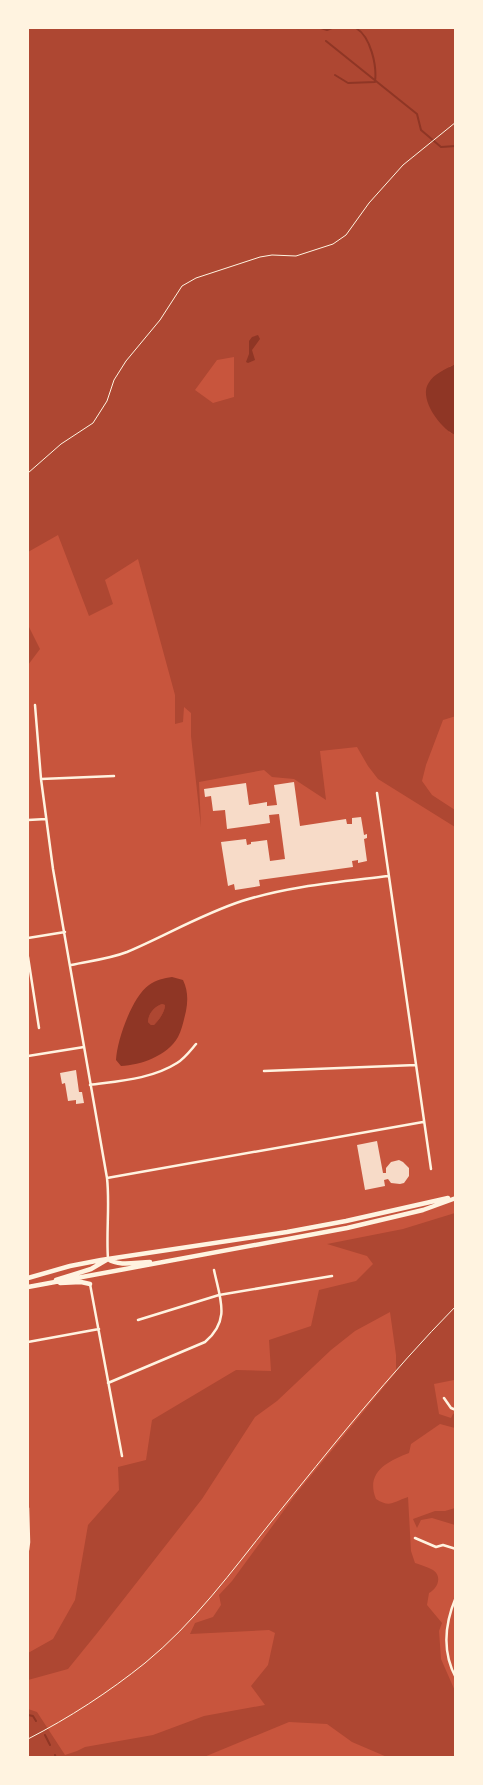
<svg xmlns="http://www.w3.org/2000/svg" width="483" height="1785" viewBox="0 0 483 1785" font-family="Raleway,sans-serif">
	<rect width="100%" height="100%" fill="#c8553d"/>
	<!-- green -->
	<path fill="#ae4732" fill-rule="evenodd" d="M28 28H455V364L449 367V432L455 435 456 716 443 720 426 765 422 781 432 795 455 810V827L378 779 368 766 357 747 320 751 326 800 294 779 272 777 264 770 199 782 201 827 191 736V713L184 707 183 722 175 724V695L138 559 105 580 113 604 89 616 58 535 28 552ZM234 357V397L213 403 195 390 217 360Z
		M28 625 40 649 28 665Z
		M162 1004 165 1005C165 1012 159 1020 154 1025H151L148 1022C148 1014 154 1007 162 1004Z
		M455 1213V1384L454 1380 434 1384 439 1414 451 1418 453 1414 455 1413V1428L440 1424 411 1444 409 1453C388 1461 365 1472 376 1499 390 1508 393 1502 408 1497L411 1551 415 1563C421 1565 428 1567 433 1570 443 1577 437 1589 429 1593L427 1605 442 1623 439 1631 441 1659 455 1691V1757H387L352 1742 327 1724 289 1722 204 1757H28V1709L37 1712 65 1755 77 1751 85 1747 153 1735 204 1716 265 1705 251 1686 268 1665 275 1633 269 1630 190 1634 195 1623 213 1617 221 1605 219 1595 232 1581 296 1494 396 1372V1355L390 1312 355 1331 331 1350 277 1401 255 1417 202 1499 98 1632 68 1669 28 1680V1653L53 1639 75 1600 88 1525 119 1490 118 1467 146 1460 152 1420 236 1370 271 1371 269 1340 311 1326 319 1290 356 1281 373 1264 367 1256 327 1244 403 1229Z
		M455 1508V1525L432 1518 421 1520 417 1528 413 1519 435 1511H445Z"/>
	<!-- water -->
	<path fill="#8f3625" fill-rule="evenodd" d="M258 335 260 339 252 350 255 360 248 363 246 362 249 354V341L252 337Z
		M455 364V435C441 429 419 400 428 384 434 373 445 370 455 364Z
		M172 977 183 980C188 990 188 1001 186 1011 184 1019 182 1030 178 1037 167 1056 141 1065 121 1066L116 1060C117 1040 132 997 149 985 156 980 164 978 172 977ZM162 1004 165 1005C165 1012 159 1020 154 1025H151L148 1022C148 1014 154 1007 162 1004Z"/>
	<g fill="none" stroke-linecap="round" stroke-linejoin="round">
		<!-- stream -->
		<path stroke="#8f3625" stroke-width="2" d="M321 28 327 30 332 28
			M326 41 417 114 421 130 441 147 456 146
			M335 75 348 83 375 82C377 66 371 37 356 28
			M28 1715 33 1716 36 1721
			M45 1735 50 1745
			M55 1755 56 1758"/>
	</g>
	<!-- building -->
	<path fill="#f7dbc8" d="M294 782 300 826 346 819 347 824H352V818L361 817 364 835 367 834V838L364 839 367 861 358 863V860L352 861 353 867 259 880 260 886 235 890 234 884 228 886 221 842 246 839 247 845 251 844V842L267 840 270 861 285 859 279 814 269 815 270 823 227 829 225 810 213 811 211 796 205 797 204 789 246 783 249 805 267 802V806L277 805 274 785Z
		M76 1070 79 1092H82L84 1103 76 1104V1100L68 1101 65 1083 62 1084 60 1073Z
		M377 1141 383 1173H386V1168L391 1162 399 1160 403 1162 409 1168V1176L404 1183 400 1184 391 1183 388 1179 384 1180 385 1186 365 1190 357 1145Z"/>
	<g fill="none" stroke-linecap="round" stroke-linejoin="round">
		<!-- path -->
		<path stroke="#fff3e0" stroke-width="1" d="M28 473 61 444 93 423 107 401 114 380 126 361 160 320 182 286 196 278 260 257 272 255 296 256 333 244 346 235 369 203 403 165 456 122
			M28 1739C69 1718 109 1692 145 1663 194 1623 232 1571 271 1522 331 1448 389 1374 456 1306"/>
		<!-- minor -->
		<path stroke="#fff3e0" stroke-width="2.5" d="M35 705 41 779 53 869 107 1178C110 1205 106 1232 108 1259
			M41 779 114 776
			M377 793 431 1169
			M28 820 46 819
			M28 938 65 932
			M28 957 39 1028
			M71 965C89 961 109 959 127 952 165 936 202 914 242 901 289 886 339 882 388 876
			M28 1056 84 1047
			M264 1071 416 1065
			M90 1085C119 1081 152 1079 177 1063 185 1058 190 1051 196 1044
			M107 1178 423 1122
			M90 1284 122 1456
			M138 1320 219 1295 332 1276
			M28 1342 99 1329
			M108 1383 205 1342C231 1320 220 1299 214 1270
			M444 1398 451 1408 456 1410
			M28 1508 29 1542 28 1550
			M415 1538 436 1547 443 1545 456 1549
			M456 1597C445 1623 442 1652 456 1678"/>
		<!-- primary -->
		<path stroke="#fff3e0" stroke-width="4.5" d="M28 1278 70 1266 101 1260 287 1232 346 1221 448 1198
			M56 1280 91 1269 108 1259C119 1267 137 1262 150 1262
			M60 1283 81 1282 90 1284
			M28 1287 347 1228 423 1210 456 1198"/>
	</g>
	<!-- border -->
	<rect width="483" height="1785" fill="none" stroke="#fff3e0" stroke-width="58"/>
</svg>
